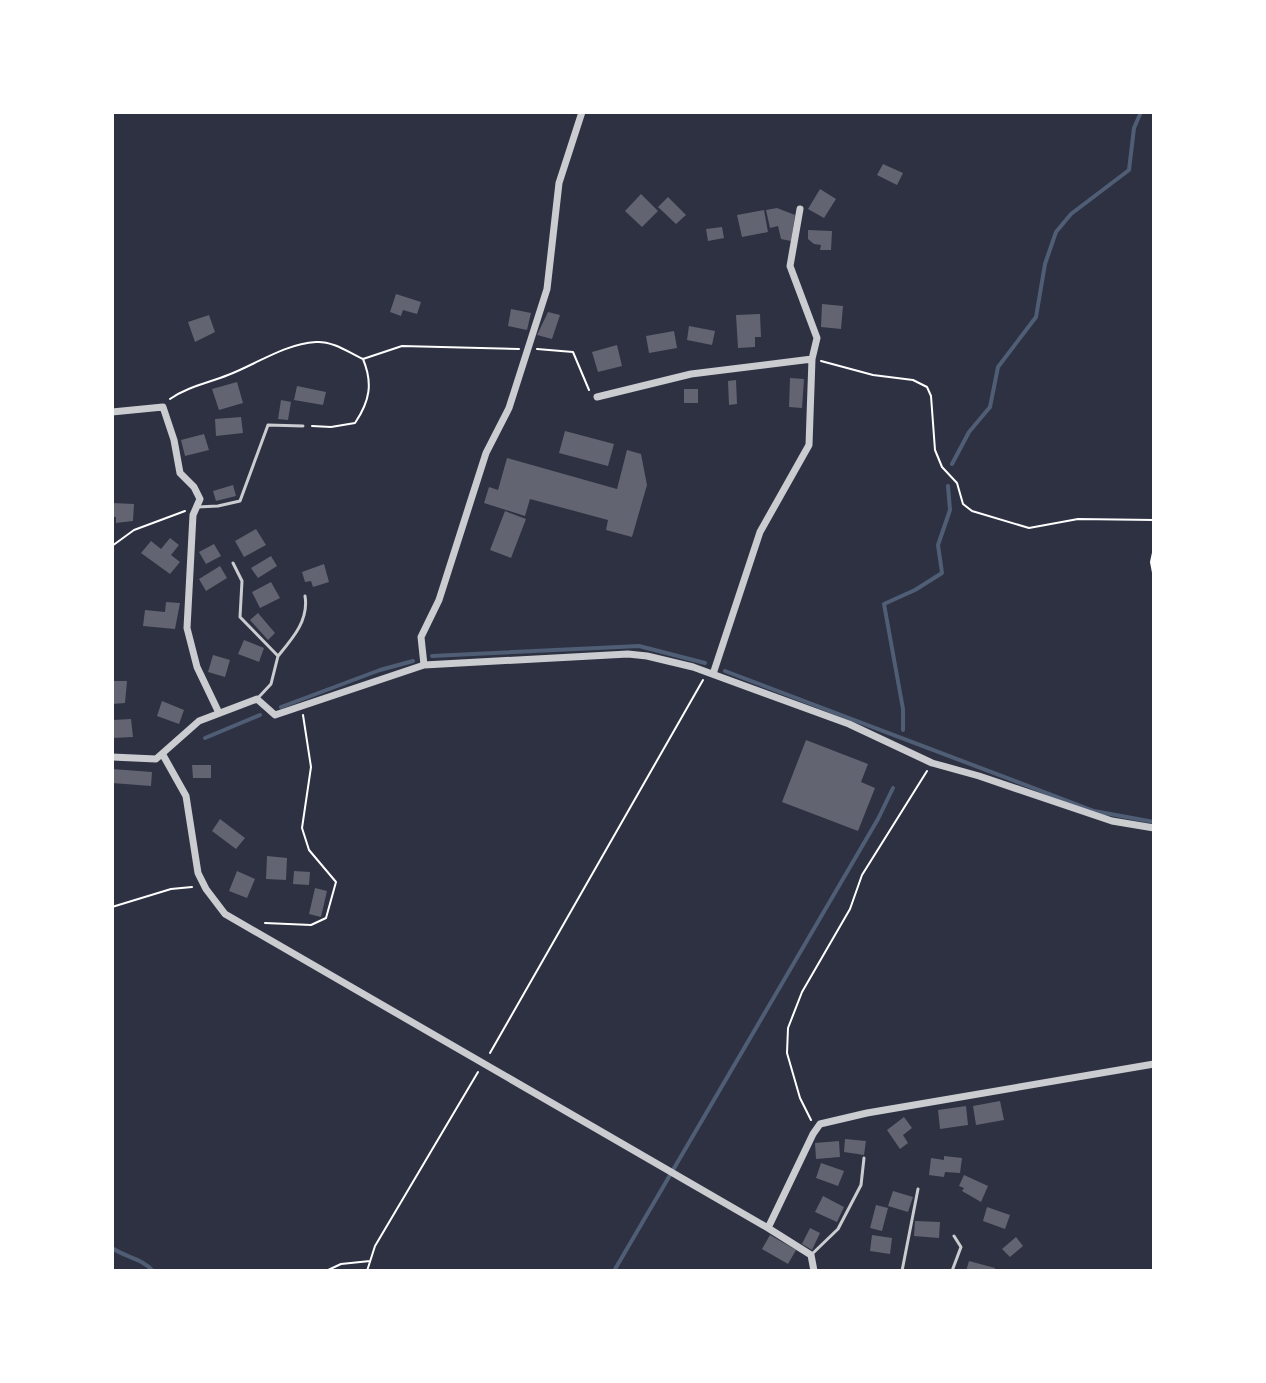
<svg xmlns="http://www.w3.org/2000/svg" width="1266" height="1383" viewBox="0 0 1266 1383" font-family="Figtree,sans-serif">
	<rect width="100%" height="100%" fill="#2d3142"/>
	<g fill="none" stroke-linecap="round" stroke-linejoin="round">
		<!-- stream -->
		<path stroke="#4f5d75" stroke-width="4" d="M952 464 969 432 990 407 998 367 1036 317 1045 264 1056 232 1071 214 1129 170 1134 128 1141 112
			M432 656 639 646 705 663
			M725 671 1094 811 1154 822
			M281 707 380 670 413 661
			M903 730V709L884 604 915 590 942 573 938 545 950 510 948 486
			M205 738 260 715
			M112 1248C125 1257 143 1259 153 1271
			M614 1271 878 819 893 788"/>
	</g>
	<!-- building -->
	<path fill="#626471" d="M883 164 903 173 897 185 877 175Z
		M820 189 836 199 824 218 808 209Z
		M641 194 658 211 642 227 625 211Z
		M668 197 686 215 676 224 658 207Z
		M777 208 795 215 791 241 781 239 778 226 770 228 766 210Z
		M764 210 768 232 742 237 737 215Z
		M722 227 724 238 708 241 706 229Z
		M808 230 832 231 831 250H820L821 245 814 244 808 239Z
		M396 294 421 302 417 314 403 310 401 316 390 312Z
		M822 304 843 306 841 329 821 327Z
		M511 309 531 313 527 330 508 326Z
		M548 312 560 315 552 339 537 335Z
		M760 314 761 337H755V347L738 348 736 315Z
		M209 315 215 332 195 342 188 322Z
		M689 326 715 331 712 345 687 340Z
		M674 331 677 348 649 353 646 336Z
		M617 345 622 366 598 372 592 352Z
		M790 378 804 379 802 408 789 407Z
		M736 380 737 404 729 405 728 381Z
		M237 382 243 403 219 410 212 389Z
		M297 386 326 392 323 405 294 400Z
		M684 389H698V403H684Z
		M281 400 291 402 288 420 278 419Z
		M241 417 243 433 216 436 215 419Z
		M565 431 614 444 608 466 559 453Z
		M204 434 209 450 185 456 181 440Z
		M627 450 641 454 647 485 632 537 606 530 608 520 530 499 525 516 484 503 489 487 498 490 507 458 617 489Z
		M233 485 236 496 216 501 213 491Z
		M112 503 134 504 133 521 116 523V517H112Z
		M505 511 526 519 511 558 490 550Z
		M256 529 266 545 244 557 235 541Z
		M170 538 179 545 171 555 180 562 170 574 141 553 151 541 161 549Z
		M214 544 221 556 206 564 199 552Z
		M271 556 277 566 258 578 251 568Z
		M324 564 329 582 313 587 311 581 305 582 302 572Z
		M220 566 227 578 206 591 199 579Z
		M271 582 280 598 260 608 252 592Z
		M166 602 180 603 175 629 143 626 145 610 165 612Z
		M258 613 275 633 268 640 250 620Z
		M244 640 264 648 259 662 238 654Z
		M213 655 230 660 225 677 208 672Z
		M112 681H127L125 703 112 704Z
		M162 701 184 710 179 724 157 716Z
		M131 719 133 737 112 738V720Z
		M806 740 868 764 861 782 875 788 858 831 782 802Z
		M192 765H211V778H193Z
		M112 769 152 772 151 786 112 783Z
		M220 819 245 838 236 849 212 831Z
		M267 856 287 858 286 880 266 879Z
		M237 871 255 879 247 898 229 891Z
		M294 871 310 872 309 885 293 884Z
		M315 888 327 891 321 917 309 914Z
		M1000 1101 1004 1120 976 1125 973 1106Z
		M966 1106 968 1125 940 1129 938 1110Z
		M904 1117 912 1128 903 1135 908 1143 900 1149 887 1130Z
		M845 1139 866 1141 864 1155 844 1152Z
		M839 1141 840 1157 816 1159 815 1143Z
		M944 1156 962 1158 960 1173 945 1172 944 1177 929 1175 931 1158 944 1160Z
		M821 1163 844 1171 838 1186 816 1178Z
		M964 1175 988 1186 981 1202 962 1191 964 1188 959 1186Z
		M893 1191 913 1197 908 1212 888 1206Z
		M823 1196 844 1207 837 1222 815 1212Z
		M876 1205 888 1208 882 1231 870 1228Z
		M987 1207 1010 1215 1005 1229 983 1221Z
		M915 1221 940 1222 939 1238 914 1236Z
		M810 1228 820 1233 812 1250 802 1244Z
		M770 1235 796 1250 788 1264 762 1249Z
		M872 1235 892 1238 890 1254 870 1251Z
		M1016 1237 1023 1246 1010 1257 1002 1249Z
		M969 1261 995 1268 994 1271H966Z"/>
	<g fill="none" stroke-linecap="round" stroke-linejoin="round">
		<!-- path -->
		<path stroke="#fff" stroke-width="2" d="M537 349 573 352 589 390
			M821 361 873 375 913 380 927 387 931 396 935 450 942 467 957 483 963 504 972 511 1029 528 1078 519 1154 520
			M170 399C187 387 208 383 228 375 257 364 284 344 316 342 333 341 348 352 363 359L402 346 519 349
			M312 426 331 427 355 423C370 401 373 383 363 359
			M112 546 134 530 185 511
			M1154 548 1151 562 1154 578
			M112 907 171 889 192 887
			M265 923 311 925 326 918 336 882 309 850 302 828 311 767 303 715
			M490 1053 703 680
			M811 1120 800 1098 787 1053 788 1028 802 992 850 909 862 875 927 771
			M326 1271 341 1264 370 1261
			M367 1271 375 1246 478 1072"/>
		<!-- service -->
		<path stroke="#caccd0" stroke-width="3" d="M197 507 218 506 240 501 268 425 303 426
			M233 563 242 581 240 617 278 656 271 684 257 699
			M278 656C293 638 309 620 305 596
			M811 1255 838 1229 861 1185 864 1158
			M902 1271 918 1189
			M952 1271 961 1247 954 1236"/>
		<!-- minor -->
		<path stroke="#caccd0" stroke-width="7" d="M597 397 691 374 812 359
			M112 412 163 407 174 440 180 473 194 487 200 499 193 515 187 628 197 667 219 713
			M424 665 421 637 439 600 486 453 509 408 547 289 559 183 582 112
			M713 674 760 532 809 445 812 359 817 338 790 266 800 209
			M163 755 186 796 198 873 206 889 225 914 768 1228 811 1255 814 1271
			M112 757 156 759 199 721 257 699 275 715 424 665 628 654 647 656 693 667 849 724 932 763 979 776 1112 821 1154 828
			M768 1228 813 1134 820 1124 867 1113 1154 1064"/>
	</g>
	<!-- border -->
	<rect width="1266" height="1383" fill="none" stroke="#ffffff" stroke-width="228"/>
</svg>
